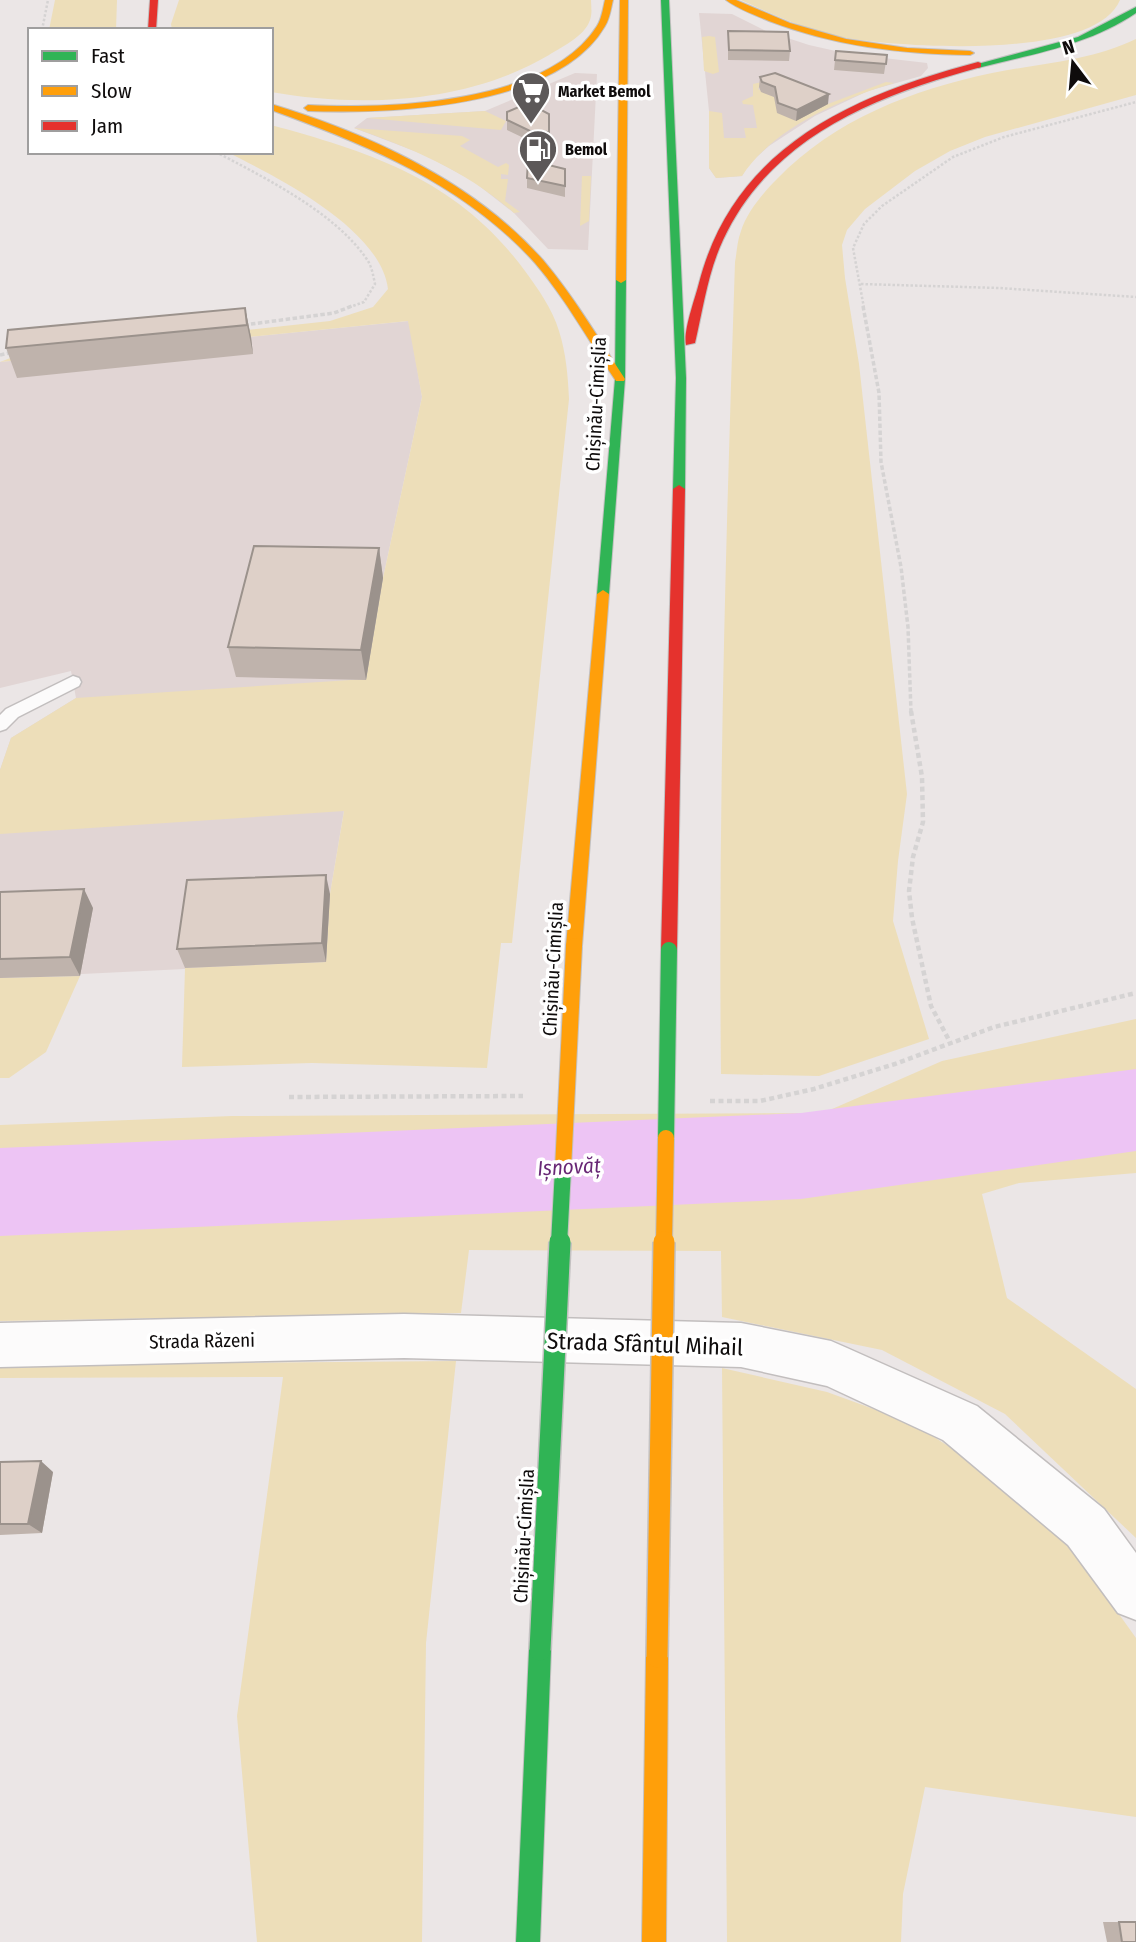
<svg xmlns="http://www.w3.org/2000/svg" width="1136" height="1942" viewBox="0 0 1136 1942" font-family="'Fira Sans Condensed',sans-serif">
	<rect width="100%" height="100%" fill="#ebe6e6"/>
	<!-- built -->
	<path fill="#e1d5d4" d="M699 13 732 14 766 31 809 45 849 54 927 63 928 68 921 76 868 91 815 116 769 146 749 164 742 176 716 178 709 168V111Z
		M575 73 597 74 588 250 548 249 514 213 473 181 425 155 354 128 367 118 485 111Z
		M409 321 422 397 383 578 330 894 326 962 0 978V770L11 738 76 698 71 671 0 688V362Z"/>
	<!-- green -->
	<path fill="#eddeb9" d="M55 0H117L116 30H49Z
		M179 0H591C591 5 592 11 591 16 588 35 563 46 549 55 468 103 362 108 271 92V30H172L171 24Z
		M741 0H1120C1095 62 895 47 841 37 805 30 774 15 741 0Z
		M709 36 715 37 719 72 713 74 704 71 702 37Z
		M1136 39V95L985 137 950 151 915 171 865 209 847 230 842 245 845 278 859 364 907 794 898 861 893 921 929 1039 819 1076 721 1074C718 803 726 533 735 262 737 252 737 241 741 231 747 212 763 193 777 179 835 119 912 90 992 73 1042 63 1090 61 1136 39Z
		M762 82 758 89 774 97 828 104 886 82 894 83C841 99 773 128 742 176L716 178 709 168V111L722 113 724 138H746L744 128H757L753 105 743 104 742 101 753 96V84Z
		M485 111 506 121 501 130 367 118Z
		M271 125C374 153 459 181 525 271 538 289 552 308 559 331 566 353 568 376 569 399L512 943H501L487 1068 312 1063 182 1067 185 968 326 962 330 894 344 811 0 834V770L11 738 76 698 366 679 383 578 422 397 408 321 0 362 18 355 330 321 373 307 388 289C381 229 277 177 227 152H271Z
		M354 128 462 136 470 140 460 146 498 167 506 163 509 165 508 175 501 174V179H508L505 201 520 212 514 213C468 172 412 148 354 128Z
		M582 176H591L589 221 580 226Z
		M80 976 46 1052 9 1078H0V978Z
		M1136 1019V1173L1019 1183 982 1194 1007 1298 1136 1389V1538L1005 1414 882 1350 722 1317 721 1251 469 1250 461 1313 0 1321V1125L232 1116 823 1113 942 1061Z
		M456 1361 426 1643 422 1942H257L237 1716 283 1377 0 1378V1365Z
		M722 1368 827 1392 912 1423 989 1472 1076 1554 1136 1638V1817L925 1787 903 1894 901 1942H727Z"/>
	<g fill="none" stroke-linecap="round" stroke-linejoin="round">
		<!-- river -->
		<path fill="#edc4f4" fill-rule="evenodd" d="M1136 1069V1151L801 1199 0 1236V1148L801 1113Z"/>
		<!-- lane casing -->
		<g stroke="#c2bebe" stroke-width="3">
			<path id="lane" d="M73 676 79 678 81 682 79 686 18 717 6 729 0 731V715L6 709Z"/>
		</g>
		<!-- street casing -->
		<g stroke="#c2bebe" stroke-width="3">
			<path id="street" d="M404 1314 741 1323 831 1341 847 1348 977 1406 1104 1509 1136 1553V1620L1118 1613 1068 1545 943 1440 827 1386 741 1367 404 1358 0 1367V1323Z"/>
		</g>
		<!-- fast casing -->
		<g stroke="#c3c1c1" stroke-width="2">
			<path id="fast" d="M661 0H669L686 378 685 489 679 493 673 489 676 378Z
				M1136 7V13C1089 45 1033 54 978 68L974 65 1078 37Z
				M621 277 626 280 625 379 609 594 603 598 597 594 615 379 616 280Z
				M540 1639 548 1642 551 1650 540 1942H516L529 1650 532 1642Z"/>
		</g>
		<!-- slow casing -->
		<g stroke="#c3c1c1" stroke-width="2">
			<path id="slow" d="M605 0H613C611 8 610 18 605 26 558 108 391 114 308 111L304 108 308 105C390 109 548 104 597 26 602 18 603 8 605 0Z
				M620 0H628L626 280 621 283 616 280Z
				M726 0H736L790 23 846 39 907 48 970 51 974 53 970 55C901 54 834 46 769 21 755 15 738 9 726 0Z
				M271 104C370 134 474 182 543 260 574 297 599 339 625 379L624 381H616C589 342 566 299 535 263 465 185 368 145 271 110Z
				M603 590 609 594 582 946 579 950H569L566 946 597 594Z
				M657 1646 665 1649 668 1657 666 1942H642L646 1657 649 1649Z"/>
		</g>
		<!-- jam casing -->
		<g stroke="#c3c1c1" stroke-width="2">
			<path id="jam" d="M150 0H158L156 30H148Z
				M978 62 981 63V67C878 95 771 136 723 240 708 272 703 309 695 343L686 345C683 331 695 299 699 283 734 147 853 95 978 62Z
				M679 485 685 489 677 950 675 954H663L661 950 673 489Z"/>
		</g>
		<!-- path-far2 -->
		<path stroke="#d5d3d3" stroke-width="2.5" stroke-dasharray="2.5 2" stroke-linecap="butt" d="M42 30 48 0
			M216 152C265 178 334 212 366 258 372 266 373 275 375 284L364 302 347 308
			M861 284 999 288 1136 297
			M864 308 853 248 864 224 882 206 953 157 1004 137 1136 102"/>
		<!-- path-far1 -->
		<path stroke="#d5d3d3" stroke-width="3.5" stroke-dasharray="4.5 2.5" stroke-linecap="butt" d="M863 306 879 393 881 462 901 567 908 627 911 712
			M244 325 334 313 352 306
			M0 355 13 352"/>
		<!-- path -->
		<path stroke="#d5d3d3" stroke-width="4.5" stroke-dasharray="5 3.5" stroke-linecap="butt" d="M911 711 922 777 923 822 913 857 909 891 912 918 931 1006 951 1044
			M289 1097 523 1096
			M710 1101H760L814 1089 895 1064 994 1027 1136 993"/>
		<!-- lane -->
		<use href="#lane" fill="#fcfbfb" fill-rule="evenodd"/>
		<!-- street -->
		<use href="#street" fill="#fcfbfb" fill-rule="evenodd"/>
		<!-- fast -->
		<use href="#fast" fill="#30b455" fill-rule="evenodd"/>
		<!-- slow -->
		<use href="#slow" fill="#ff9f0a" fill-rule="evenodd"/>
		<!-- jam -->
		<use href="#jam" fill="#e5322d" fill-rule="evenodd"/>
		<!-- fast-bridge-far1 casing -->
		<g stroke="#c3c1c1" stroke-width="18" stroke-linecap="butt">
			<path id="fast-bridge-far1" d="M666 1138 669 950
				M559 1244 563 1169"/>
		</g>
		<!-- fast-bridge casing -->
		<g stroke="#c3c1c1" stroke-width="24" stroke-linecap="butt">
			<path id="fast-bridge" d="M540 1650 560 1242"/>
		</g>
		<!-- slow-bridge-far1 casing -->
		<g stroke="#c3c1c1" stroke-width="18" stroke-linecap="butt">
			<path id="slow-bridge-far1" d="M563 1169 574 946
				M664 1244 666 1138"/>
		</g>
		<!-- slow-bridge casing -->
		<g stroke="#c3c1c1" stroke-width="24" stroke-linecap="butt">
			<path id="slow-bridge" d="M657 1657 664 1242"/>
		</g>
		<!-- fast-bridge-far1 -->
		<use href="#fast-bridge-far1" stroke="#30b455" stroke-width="16"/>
		<!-- fast-bridge -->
		<use href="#fast-bridge" stroke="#30b455" stroke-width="21"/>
		<!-- slow-bridge-far1 -->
		<use href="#slow-bridge-far1" stroke="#ff9f0a" stroke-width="16"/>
		<!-- slow-bridge -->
		<use href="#slow-bridge" stroke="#ff9f0a" stroke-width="21"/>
	</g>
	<!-- wall -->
	<path fill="#bfb3ac" d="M728 31 790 51 789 61 728 60Z
		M836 51 887 55 884 74 834 70Z
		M760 77 828 104 796 121 777 113 774 97 761 92 759 87Z
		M549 114V142L530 141 507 130V120Z
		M565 169V197L527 188V178Z
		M245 308 251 337 253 354 17 378 6 348Z
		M379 548 383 578 366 680 236 677 228 647Z
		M0 892 93 908 80 976 0 978Z
		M330 894 326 962 185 968 177 949Z
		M0 1462 53 1472 42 1533 0 1535Z
		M1103 1922H1136V1942H1107Z"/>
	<!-- shaded-wall -->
	<path fill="#9b928c" d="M829 94 828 104 796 121 797 110Z
		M245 308 251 337 253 354 247 325Z
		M379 548 383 578 366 680 361 650Z
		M326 875 330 894 326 962 322 943Z
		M84 889 93 908 80 976 70 957Z
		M41 1461 53 1472 42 1533 28 1524Z"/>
	<!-- building -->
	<path fill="#ded0c8" stroke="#9b928c" stroke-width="2" d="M728 31 788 32 790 51 729 50Z
		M836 51 887 55 886 64 835 60Z
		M775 73 829 94 797 110 778 103 775 87 762 82 760 77Z
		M528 103 549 114V132L530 131 507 120V112Z
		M528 160 565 169V186L527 178Z
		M245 308 247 325 6 348 8 330Z
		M254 546 379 548 361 650 228 647Z
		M326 875 322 943 177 949 187 880Z
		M84 889 70 957 0 959V892Z
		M41 1461 28 1524H0V1462Z
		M1119 1922H1136V1942H1122Z"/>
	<!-- icons -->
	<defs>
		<g id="supermarket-pin" transform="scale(2.0125)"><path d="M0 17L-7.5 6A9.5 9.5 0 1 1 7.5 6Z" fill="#5c5858" stroke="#fff"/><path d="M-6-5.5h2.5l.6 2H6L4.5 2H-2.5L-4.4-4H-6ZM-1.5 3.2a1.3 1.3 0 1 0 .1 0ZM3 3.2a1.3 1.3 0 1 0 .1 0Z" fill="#fff"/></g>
		<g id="fuel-pin" transform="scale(2.0125)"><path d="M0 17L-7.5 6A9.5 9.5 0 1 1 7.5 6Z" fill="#5c5858" stroke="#fff"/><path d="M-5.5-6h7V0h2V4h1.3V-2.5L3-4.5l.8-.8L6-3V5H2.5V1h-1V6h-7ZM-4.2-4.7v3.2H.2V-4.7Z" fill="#fff"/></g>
	</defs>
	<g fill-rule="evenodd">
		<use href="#supermarket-pin" x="531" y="91"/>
		<use href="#fuel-pin" x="538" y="149"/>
	</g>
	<g text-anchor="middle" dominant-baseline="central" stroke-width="7" stroke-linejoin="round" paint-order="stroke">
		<!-- far-poi labels -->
		<g font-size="16" font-weight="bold" fill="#0f0c0c" stroke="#fff" text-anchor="start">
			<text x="558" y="91">Market Bemol</text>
			<text x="565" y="149">Bemol</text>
		</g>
		<!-- street labels -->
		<g font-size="19" fill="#0f0c0c" stroke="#fff">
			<text transform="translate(596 404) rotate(-87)">Chișinău-Cimișlia</text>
			<text transform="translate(553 969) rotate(-87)">Chișinău-Cimișlia</text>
			<text transform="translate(202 1341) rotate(-1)">Strada Răzeni</text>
			<text transform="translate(524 1536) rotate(-87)">Chișinău-Cimișlia</text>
		</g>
		<!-- water labels -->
		<g font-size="21" font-style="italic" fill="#682775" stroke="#fff">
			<text transform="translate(569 1167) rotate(-3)">Ișnovăț</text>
		</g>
		<!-- near-street labels -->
		<g font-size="23" fill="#0f0c0c" stroke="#fff">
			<text transform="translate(645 1344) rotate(2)">Strada Sfântul Mihail</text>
		</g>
	</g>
	<!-- legend -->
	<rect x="28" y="28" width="245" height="126" fill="#ffffff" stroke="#9f9e9e" stroke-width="2"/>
	<rect x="42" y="51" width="35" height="10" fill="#30b455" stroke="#9f9e9e" stroke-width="2"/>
	<text x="91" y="63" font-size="21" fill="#0f0c0c">Fast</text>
	<rect x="42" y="86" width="35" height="10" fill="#ff9f0a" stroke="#9f9e9e" stroke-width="2"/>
	<text x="91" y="98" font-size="21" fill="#0f0c0c">Slow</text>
	<rect x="42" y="121" width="35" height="10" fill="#e5322d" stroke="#9f9e9e" stroke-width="2"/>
	<text x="91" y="133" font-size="21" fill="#0f0c0c">Jam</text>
	<!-- north arrow -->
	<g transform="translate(1073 63) rotate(344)" stroke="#ffffff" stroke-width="5" paint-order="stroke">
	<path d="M0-5L12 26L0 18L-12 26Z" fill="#0f0c0c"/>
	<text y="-10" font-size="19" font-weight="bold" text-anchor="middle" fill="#0f0c0c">N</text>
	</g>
</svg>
